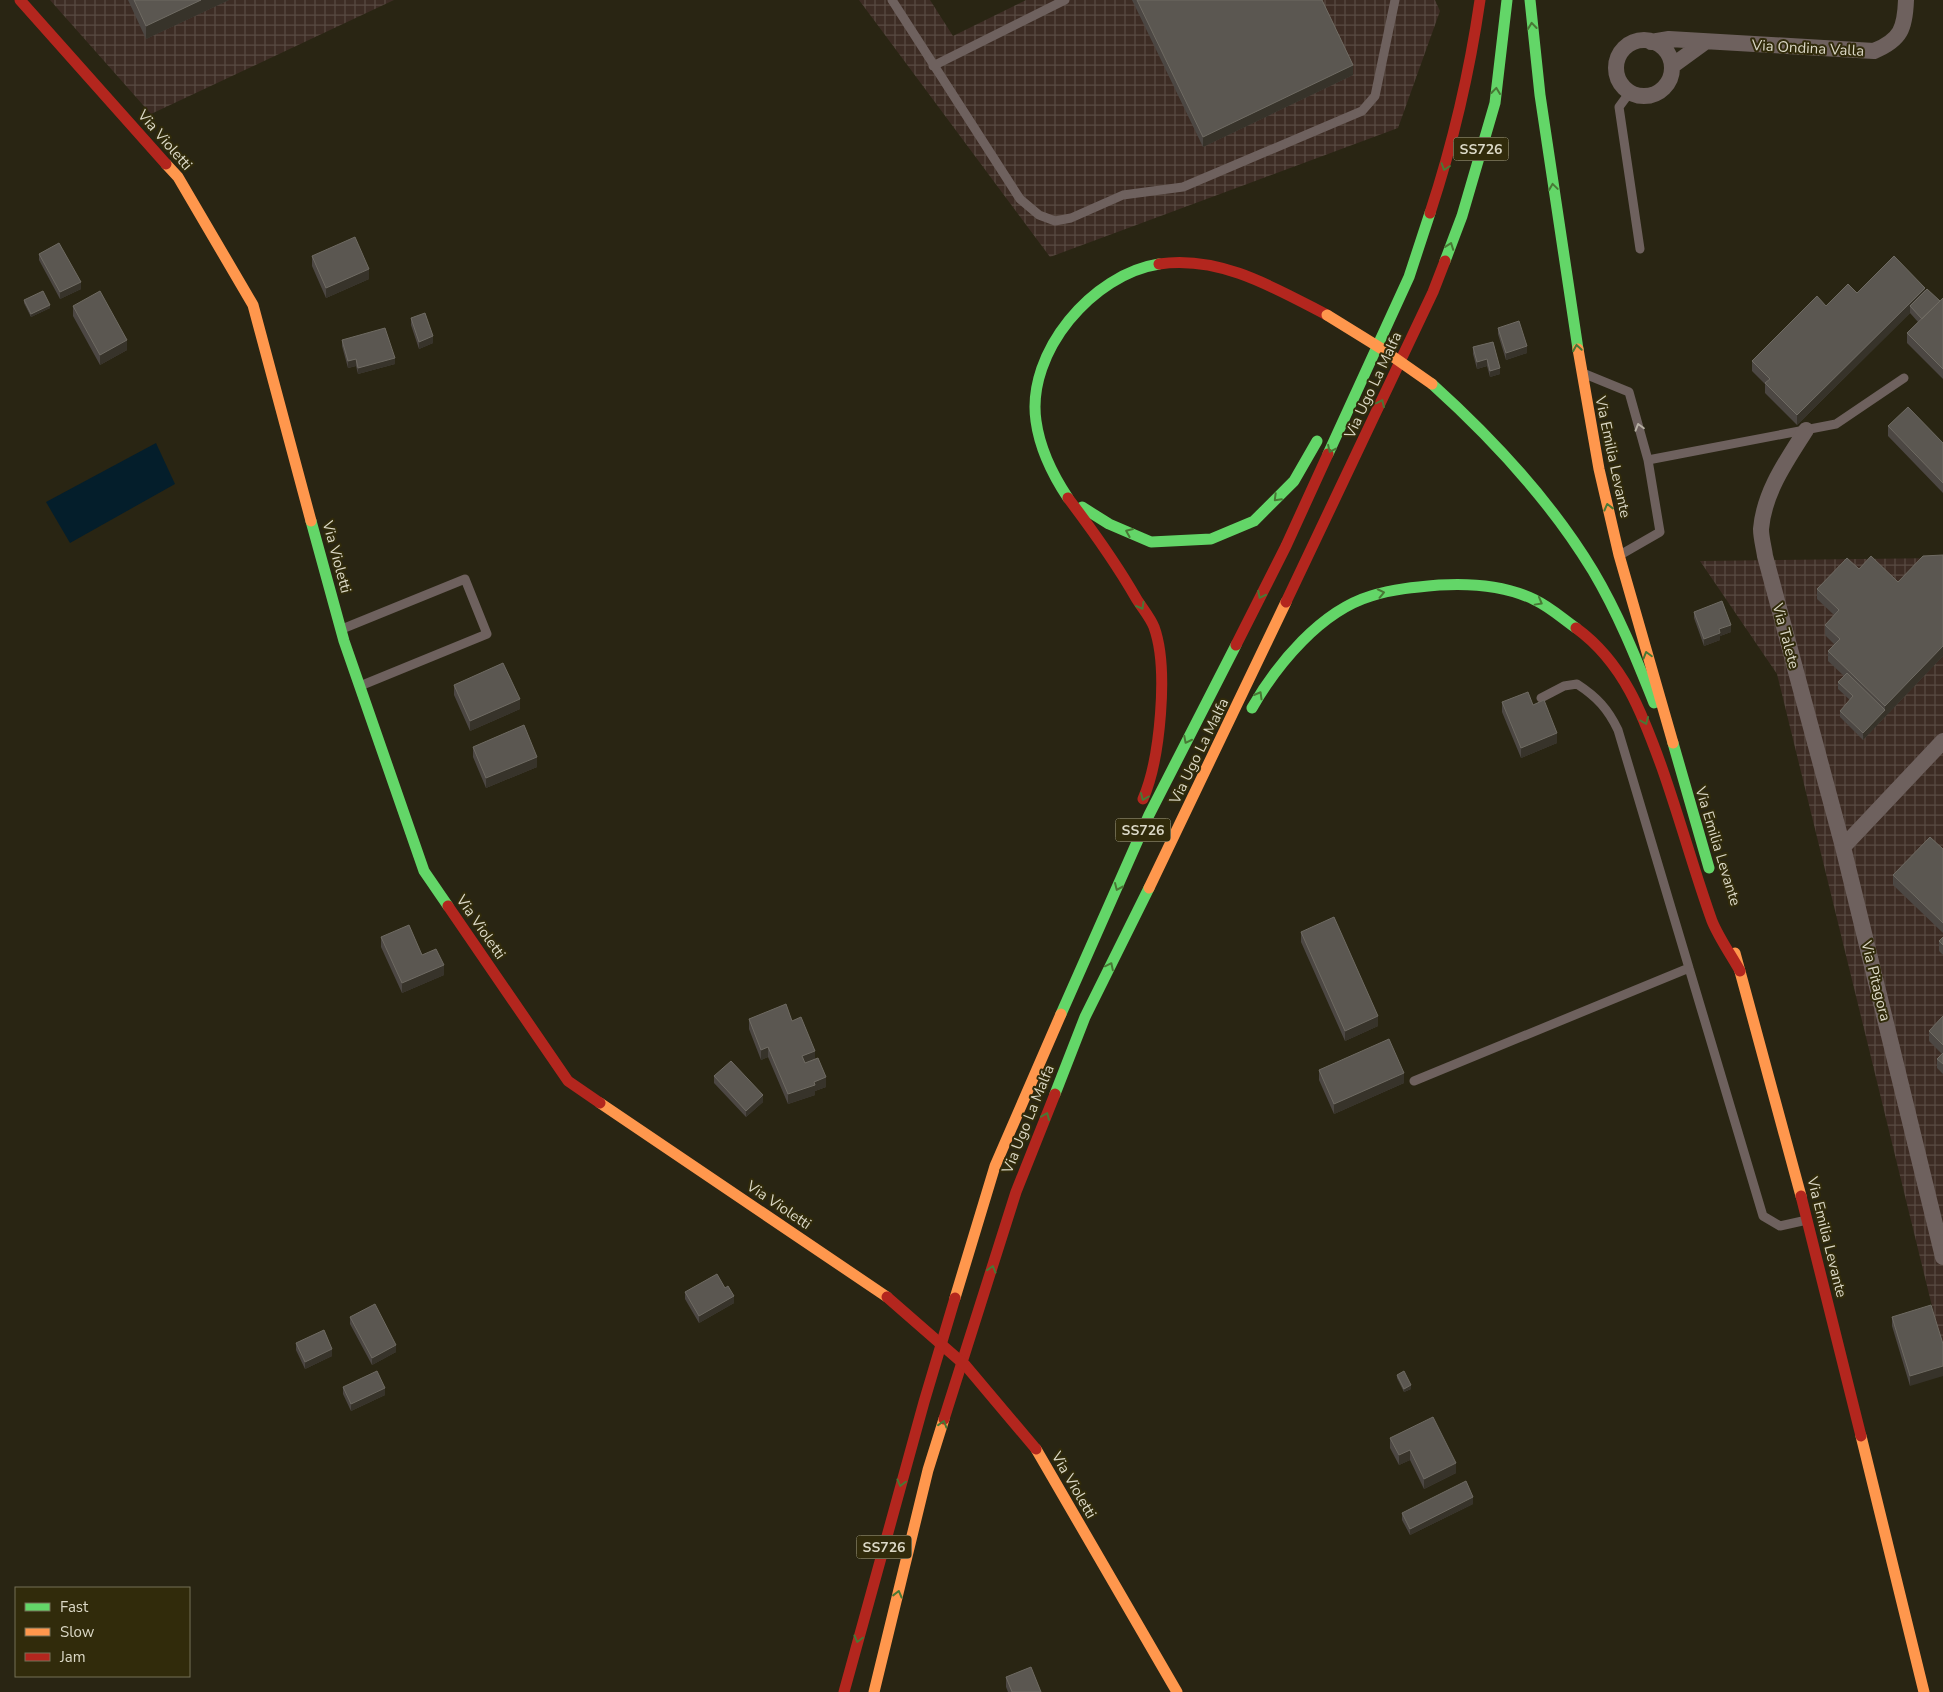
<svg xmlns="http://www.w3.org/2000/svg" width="1943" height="1692" viewBox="0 0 1943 1692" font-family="'Nunito Sans',sans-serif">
	<defs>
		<pattern id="industrial-grid" width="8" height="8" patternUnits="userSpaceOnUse" patternTransform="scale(1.25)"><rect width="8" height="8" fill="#3d2c24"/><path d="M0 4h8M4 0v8" fill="none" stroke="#584a42"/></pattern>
	</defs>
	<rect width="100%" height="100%" fill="#292513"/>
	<!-- industrial -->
	<path fill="url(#industrial-grid)" d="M50 0H394L151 114Z
		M859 0H930L953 36 1026 0H1435L1440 11 1398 128 1050 257Z
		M1943 558V1351L1777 674 1700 561Z"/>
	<!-- water -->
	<path fill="#041e2b" d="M156 443 175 484 70 543 46 502Z"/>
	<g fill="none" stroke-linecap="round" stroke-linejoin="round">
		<!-- lane -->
		<path stroke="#6e615e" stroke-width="9" d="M892 0 1020 199 1039 215 1055 221 1071 218 1123 195 1183 187 1362 111 1375 96 1395 0
			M933 66 1065 0
			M1630 92 1619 107 1640 249
			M1585 374 1629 392 1648 460 1660 532 1620 555
			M1648 460 1836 424 1904 378
			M342 629 465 579 487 634 360 686
			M1541 698 1564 686 1577 684C1597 697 1608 709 1618 730L1763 1216 1780 1226 1807 1220
			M1414 1081 1689 968"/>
		<!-- street -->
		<path stroke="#6e615e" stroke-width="16" d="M1616 68a28 28 0 1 1 56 0a28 28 0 1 1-56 0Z
			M1651 42 1669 39 1874 51C1901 40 1905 28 1906 0
			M1672 66 1705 42
			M1806 430C1787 460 1764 492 1761 529 1761 538 1764 548 1765 556L1843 847
			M1943 741 1843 847 1943 1257"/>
		<!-- fast -->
		<path stroke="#63d668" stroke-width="11" d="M1530 0 1540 95 1578 349
			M1445 261 1462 216 1495 103 1507 0
			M1432 384C1493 439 1550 500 1593 571 1618 613 1636 658 1654 703
			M1328 454 1409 277 1430 213
			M1068 498C1052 474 1040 450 1036 421 1026 352 1093 274 1159 264
			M1082 507 1109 524 1151 542 1211 539 1254 521 1294 481 1317 441
			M311 521 344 641 424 871 448 906
			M1252 708C1277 664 1321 611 1371 596 1393 589 1416 587 1439 585 1472 583 1505 585 1535 600 1550 607 1563 619 1576 628
			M1673 743 1709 868
			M1061 1014 1149 815 1236 645
			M1055 1094 1085 1017 1149 888"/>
		<!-- slow -->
		<path stroke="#ff974d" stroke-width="11" d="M166 164 178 177 253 305 311 521
			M1578 349 1599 469 1619 555 1673 743
			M1149 888 1286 602
			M1735 953 1801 1196
			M600 1103 887 1297
			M955 1298 995 1166 1061 1014
			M1861 1436 1924 1692
			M1036 1449 1177 1692
			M874 1692 928 1470 944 1419"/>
		<!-- jam -->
		<path stroke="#b3261e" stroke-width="11" d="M20 0 166 164
			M1430 213C1454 140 1469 76 1480 0
			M1159 264C1220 255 1275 288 1327 315
			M1068 498C1093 531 1116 563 1136 598 1142 608 1150 617 1154 627 1169 668 1160 760 1143 799
			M1286 602 1433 292 1445 261
			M1576 628C1624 663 1643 715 1662 768 1680 819 1694 871 1712 921 1719 938 1731 955 1740 971
			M1236 645 1286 546 1328 454
			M448 906 568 1081 600 1103
			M1801 1196 1861 1436
			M944 1419 1016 1192 1055 1094
			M844 1692 924 1402 955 1298"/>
		<!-- slow-bridge -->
		<path stroke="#ff974d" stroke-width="11" d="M1327 315 1382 349 1432 384"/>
		<!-- jam-bridge -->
		<path stroke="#b3261e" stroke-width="11" d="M887 1297 966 1366 1036 1449"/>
	</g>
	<!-- wall -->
	<path fill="#4c4743" d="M128 0H229L146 39Z
		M1132 0H1322L1353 75 1203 147Z
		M39 254 81 289 60 299 39 260Z
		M312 256 369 279 326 298 312 266Z
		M1925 291 1940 301 1943 298V379L1907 343V333L1918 322 1910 313 1797 425 1765 393V384L1752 371V361L1826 306 1857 293Z
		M24 300 50 308 31 317 24 303Z
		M73 306 127 350 100 365 73 316Z
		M411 318 433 343 419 349 411 325Z
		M1498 328 1527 353 1506 360 1498 334Z
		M342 340 395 364 358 374 356 366 348 368 342 346Z
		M1493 342 1500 374 1490 377 1487 366 1477 369 1473 354V347Z
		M1888 426 1943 443V493L1888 436Z
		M1817 589 1943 656 1863 740 1840 717V711L1850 700 1838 689V682L1844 676 1828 661V651L1835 645 1825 635V625L1834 615 1817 599Z
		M1694 612 1731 632 1720 636V640L1704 646 1694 618Z
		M454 685 520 709 470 731 454 695Z
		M1502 702 1533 705 1557 743 1521 758 1502 712Z
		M473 747 537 767 486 788 473 757Z
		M1943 849V933L1893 885V875Z
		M1301 932 1378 1026 1345 1041 1301 942Z
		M381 937 422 955 444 975 402 993 381 947Z
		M1943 937V955L1939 951V941Z
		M1943 1016V1074L1937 1068V1059L1942 1054 1929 1041V1031Z
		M749 1019 792 1021 815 1059 826 1087 815 1091V1095L788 1104 768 1057 761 1060 749 1029Z
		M1319 1070 1404 1083 1334 1114 1319 1080Z
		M714 1076 763 1102 746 1117 714 1083Z
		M725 1288 734 1303 699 1323 685 1299V1292Z
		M350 1317 396 1352 372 1365 350 1324Z
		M1892 1317 1943 1344 1910 1386 1892 1326Z
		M296 1343 332 1356 305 1369 296 1350Z
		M1397 1375 1411 1389 1404 1392 1397 1378Z
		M343 1387 385 1395 351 1411 343 1394Z
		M1390 1438 1456 1473 1424 1489 1410 1460 1399 1465 1390 1448Z
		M1473 1504 1410 1535 1402 1520V1513Z
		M1006 1677 1041 1692H1008L1006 1687Z"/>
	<!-- shaded-wall -->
	<path fill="#37332a" d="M201 0H229L146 39V26Z
		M1353 65V75L1203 147V137Z
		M369 269V279L326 298V288Z
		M81 282V289L60 299V292Z
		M1925 288V298L1910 306V313L1797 425V415Z
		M50 305V308L31 317V314Z
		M433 336V343L419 349V342Z
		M127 340V350L100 365V355Z
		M1527 346V353L1506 360V353Z
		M395 358V364L358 374V368Z
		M356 359V366L348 368V361Z
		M1487 359V366L1477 369V362Z
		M1500 368V374L1490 377V371Z
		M1731 625V632L1720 636V640L1704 646V639L1719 629Z
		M1943 646V656L1863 740V733L1885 710V706Z
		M520 699V709L470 731V721Z
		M1557 733V743L1521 758V748Z
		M537 757V767L486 788V778Z
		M444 965V975L402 993V983Z
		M1378 1016V1026L1345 1041V1031Z
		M768 1047V1057L761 1060V1050Z
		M815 1051V1061L802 1066V1056Z
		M1404 1073V1083L1334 1114V1104Z
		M826 1077V1087L815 1091V1095L788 1104V1094Z
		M763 1095V1102L746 1117V1111Z
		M734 1296V1303L699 1323V1316Z
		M396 1345V1352L372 1365V1358Z
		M332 1349V1356L305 1369V1362Z
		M1943 1366V1376L1910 1386V1376Z
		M1411 1385V1389L1404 1392V1389Z
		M385 1388V1395L351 1411V1404Z
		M1410 1450V1460L1399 1465V1455Z
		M1456 1463V1473L1424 1489V1479Z
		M1473 1497V1504L1410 1535V1529Z"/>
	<!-- building -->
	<path fill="#5b5751" stroke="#6f6b63" d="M134 0H201L146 26Z
		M1137 0H1322L1353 65 1203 137Z
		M355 237 369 269 326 288 312 256Z
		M59 243 81 282 60 292 39 254Z
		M1894 256 1925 288 1797 415 1765 383 1770 379 1752 361 1817 296 1826 306 1848 284 1857 293Z
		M1927 289 1940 301 1922 319 1910 306Z
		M43 291 50 305 31 314 24 300Z
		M100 291 127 340 100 355 73 306Z
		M1943 298V369L1907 333Z
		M425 313 433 336 419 342 411 318Z
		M1519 321 1527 346 1506 353 1498 328Z
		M385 328 395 358 358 368 356 359 348 361 342 340Z
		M1493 342 1500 368 1490 371 1487 359 1477 362 1473 347Z
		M1908 407 1943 443V483L1888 426Z
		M1943 555V646L1885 706 1828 651 1840 639 1825 625 1839 610 1817 589 1847 558 1859 569 1871 556 1898 582 1923 556Z
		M1722 601 1731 625 1719 629 1720 633 1704 639 1694 612Z
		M503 663 520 699 470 721 454 685Z
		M1847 673 1885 710 1863 733 1840 711 1853 696 1838 682Z
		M1528 692 1533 705 1544 700 1557 733 1521 748 1502 702Z
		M524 725 537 757 486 778 473 747Z
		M1930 837 1943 849V923L1893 875Z
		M1334 917 1378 1016 1345 1031 1301 932Z
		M409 925 422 955 436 949 444 965 402 983 381 937Z
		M1943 937V945L1939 941Z
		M786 1004 792 1021 801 1017 815 1051 802 1056 805 1063 818 1058 826 1077 814 1082 815 1085 788 1094 768 1047 761 1050 749 1019Z
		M1943 1016V1045L1929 1031Z
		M1389 1039 1404 1073 1334 1104 1319 1070Z
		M1943 1053V1064L1937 1059Z
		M731 1061 763 1095 746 1111 714 1076Z
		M717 1274 725 1288 728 1286 734 1296 699 1316 685 1292Z
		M375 1304 396 1345 372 1358 350 1317Z
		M1931 1305 1943 1344V1366L1910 1376 1892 1317Z
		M324 1330 332 1349 305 1362 296 1343Z
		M377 1371 385 1388 351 1404 343 1387Z
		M1404 1371 1411 1385 1404 1389 1397 1375Z
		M1433 1417 1456 1463 1424 1479 1410 1450 1399 1455 1390 1438Z
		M1466 1481 1473 1497 1410 1529 1402 1513Z
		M1031 1667 1041 1692H1012L1006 1677Z"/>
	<!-- one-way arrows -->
	<defs><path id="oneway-chevron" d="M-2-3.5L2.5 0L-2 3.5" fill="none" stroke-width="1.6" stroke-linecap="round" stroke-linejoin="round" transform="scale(1.25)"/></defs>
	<g stroke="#487835">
		<use href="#oneway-chevron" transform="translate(1532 26) rotate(-96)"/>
		<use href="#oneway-chevron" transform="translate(1496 91) rotate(-83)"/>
		<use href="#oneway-chevron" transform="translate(1445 167) rotate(108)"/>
		<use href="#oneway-chevron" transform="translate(1553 187) rotate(-98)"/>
		<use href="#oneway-chevron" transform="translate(1450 246) rotate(-70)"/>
		<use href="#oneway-chevron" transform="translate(1577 348) rotate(-99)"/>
		<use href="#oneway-chevron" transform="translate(1381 403) rotate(-65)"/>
		<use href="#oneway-chevron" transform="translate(1331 449) rotate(115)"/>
		<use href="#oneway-chevron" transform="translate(1277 498) rotate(135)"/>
		<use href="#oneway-chevron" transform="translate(1608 507) rotate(-104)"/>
		<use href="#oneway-chevron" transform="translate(1129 532) rotate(-157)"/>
		<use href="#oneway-chevron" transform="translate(1381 593) rotate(-12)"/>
		<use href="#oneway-chevron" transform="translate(1261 595) rotate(117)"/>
		<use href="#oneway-chevron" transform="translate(1539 602) rotate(29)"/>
		<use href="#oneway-chevron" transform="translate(1141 606) rotate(60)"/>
		<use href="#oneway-chevron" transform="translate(1647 655) rotate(-106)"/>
		<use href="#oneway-chevron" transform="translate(1259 695) rotate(-60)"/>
		<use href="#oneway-chevron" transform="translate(1645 721) rotate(67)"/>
		<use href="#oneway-chevron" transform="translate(1187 740) rotate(117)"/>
		<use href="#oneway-chevron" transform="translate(1144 797) rotate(113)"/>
		<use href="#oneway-chevron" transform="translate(1118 887) rotate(114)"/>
		<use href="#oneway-chevron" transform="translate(1110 966) rotate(-64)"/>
		<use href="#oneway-chevron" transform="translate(1046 1116) rotate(-68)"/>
		<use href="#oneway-chevron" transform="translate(992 1269) rotate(-73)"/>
		<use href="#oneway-chevron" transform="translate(943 1424) rotate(-73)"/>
		<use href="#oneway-chevron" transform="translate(901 1483) rotate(105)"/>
		<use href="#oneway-chevron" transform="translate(898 1594) rotate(-76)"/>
		<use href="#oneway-chevron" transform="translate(858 1639) rotate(105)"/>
	</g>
	<use stroke="#b5aea2" href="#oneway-chevron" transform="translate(1639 427) rotate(-106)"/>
	<g text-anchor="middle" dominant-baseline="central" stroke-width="4" stroke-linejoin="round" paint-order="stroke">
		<!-- shield labels -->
		<g fill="#312b0b" stroke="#a8a48e" stroke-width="1">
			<rect x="1453.5" y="137.5" width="55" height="23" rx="4"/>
			<rect x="1115.5" y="818.5" width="55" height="23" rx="4"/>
			<rect x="856.5" y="1535.5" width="55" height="23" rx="4"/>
		</g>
		<g font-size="14" font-weight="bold" fill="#dbd8c6">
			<text x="1481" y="149">SS726</text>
			<text x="1143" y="830">SS726</text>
			<text x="884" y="1547">SS726</text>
		</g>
		<!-- street labels -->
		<g font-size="15" fill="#dbd8c6" stroke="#312b0b">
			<text transform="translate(1808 48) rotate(3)">Via Ondina Valla</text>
			<text transform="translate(165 140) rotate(49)">Via Violetti</text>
			<text transform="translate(1373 385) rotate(-65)">Via Ugo La Malfa</text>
			<text transform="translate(1613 457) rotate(78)">Via Emilia Levante</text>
			<text transform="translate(337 557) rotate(75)">Via Violetti</text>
			<text transform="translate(1786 636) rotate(75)">Via Talete</text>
			<text transform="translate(1199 751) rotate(-64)">Via Ugo La Malfa</text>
			<text transform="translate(1718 846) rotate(73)">Via Emilia Levante</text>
			<text transform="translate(481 927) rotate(55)">Via Violetti</text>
			<text transform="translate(1876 981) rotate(76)">Via Pitagora</text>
			<text transform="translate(1028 1119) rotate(-68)">Via Ugo La Malfa</text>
			<text transform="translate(779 1205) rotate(34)">Via Violetti</text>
			<text transform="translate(1827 1237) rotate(76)">Via Emilia Levante</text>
			<text transform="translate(1074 1485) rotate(60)">Via Violetti</text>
		</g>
	</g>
	<!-- legend -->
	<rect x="15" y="1587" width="175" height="90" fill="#312b0b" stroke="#757056"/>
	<rect x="25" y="1603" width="25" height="8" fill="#63d668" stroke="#757056"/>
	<text x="60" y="1612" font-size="15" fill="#dbd8c6">Fast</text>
	<rect x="25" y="1628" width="25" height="8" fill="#ff974d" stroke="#757056"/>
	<text x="60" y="1637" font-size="15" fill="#dbd8c6">Slow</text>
	<rect x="25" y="1653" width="25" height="8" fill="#b3261e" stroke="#757056"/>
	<text x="60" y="1662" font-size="15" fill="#dbd8c6">Jam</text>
</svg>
